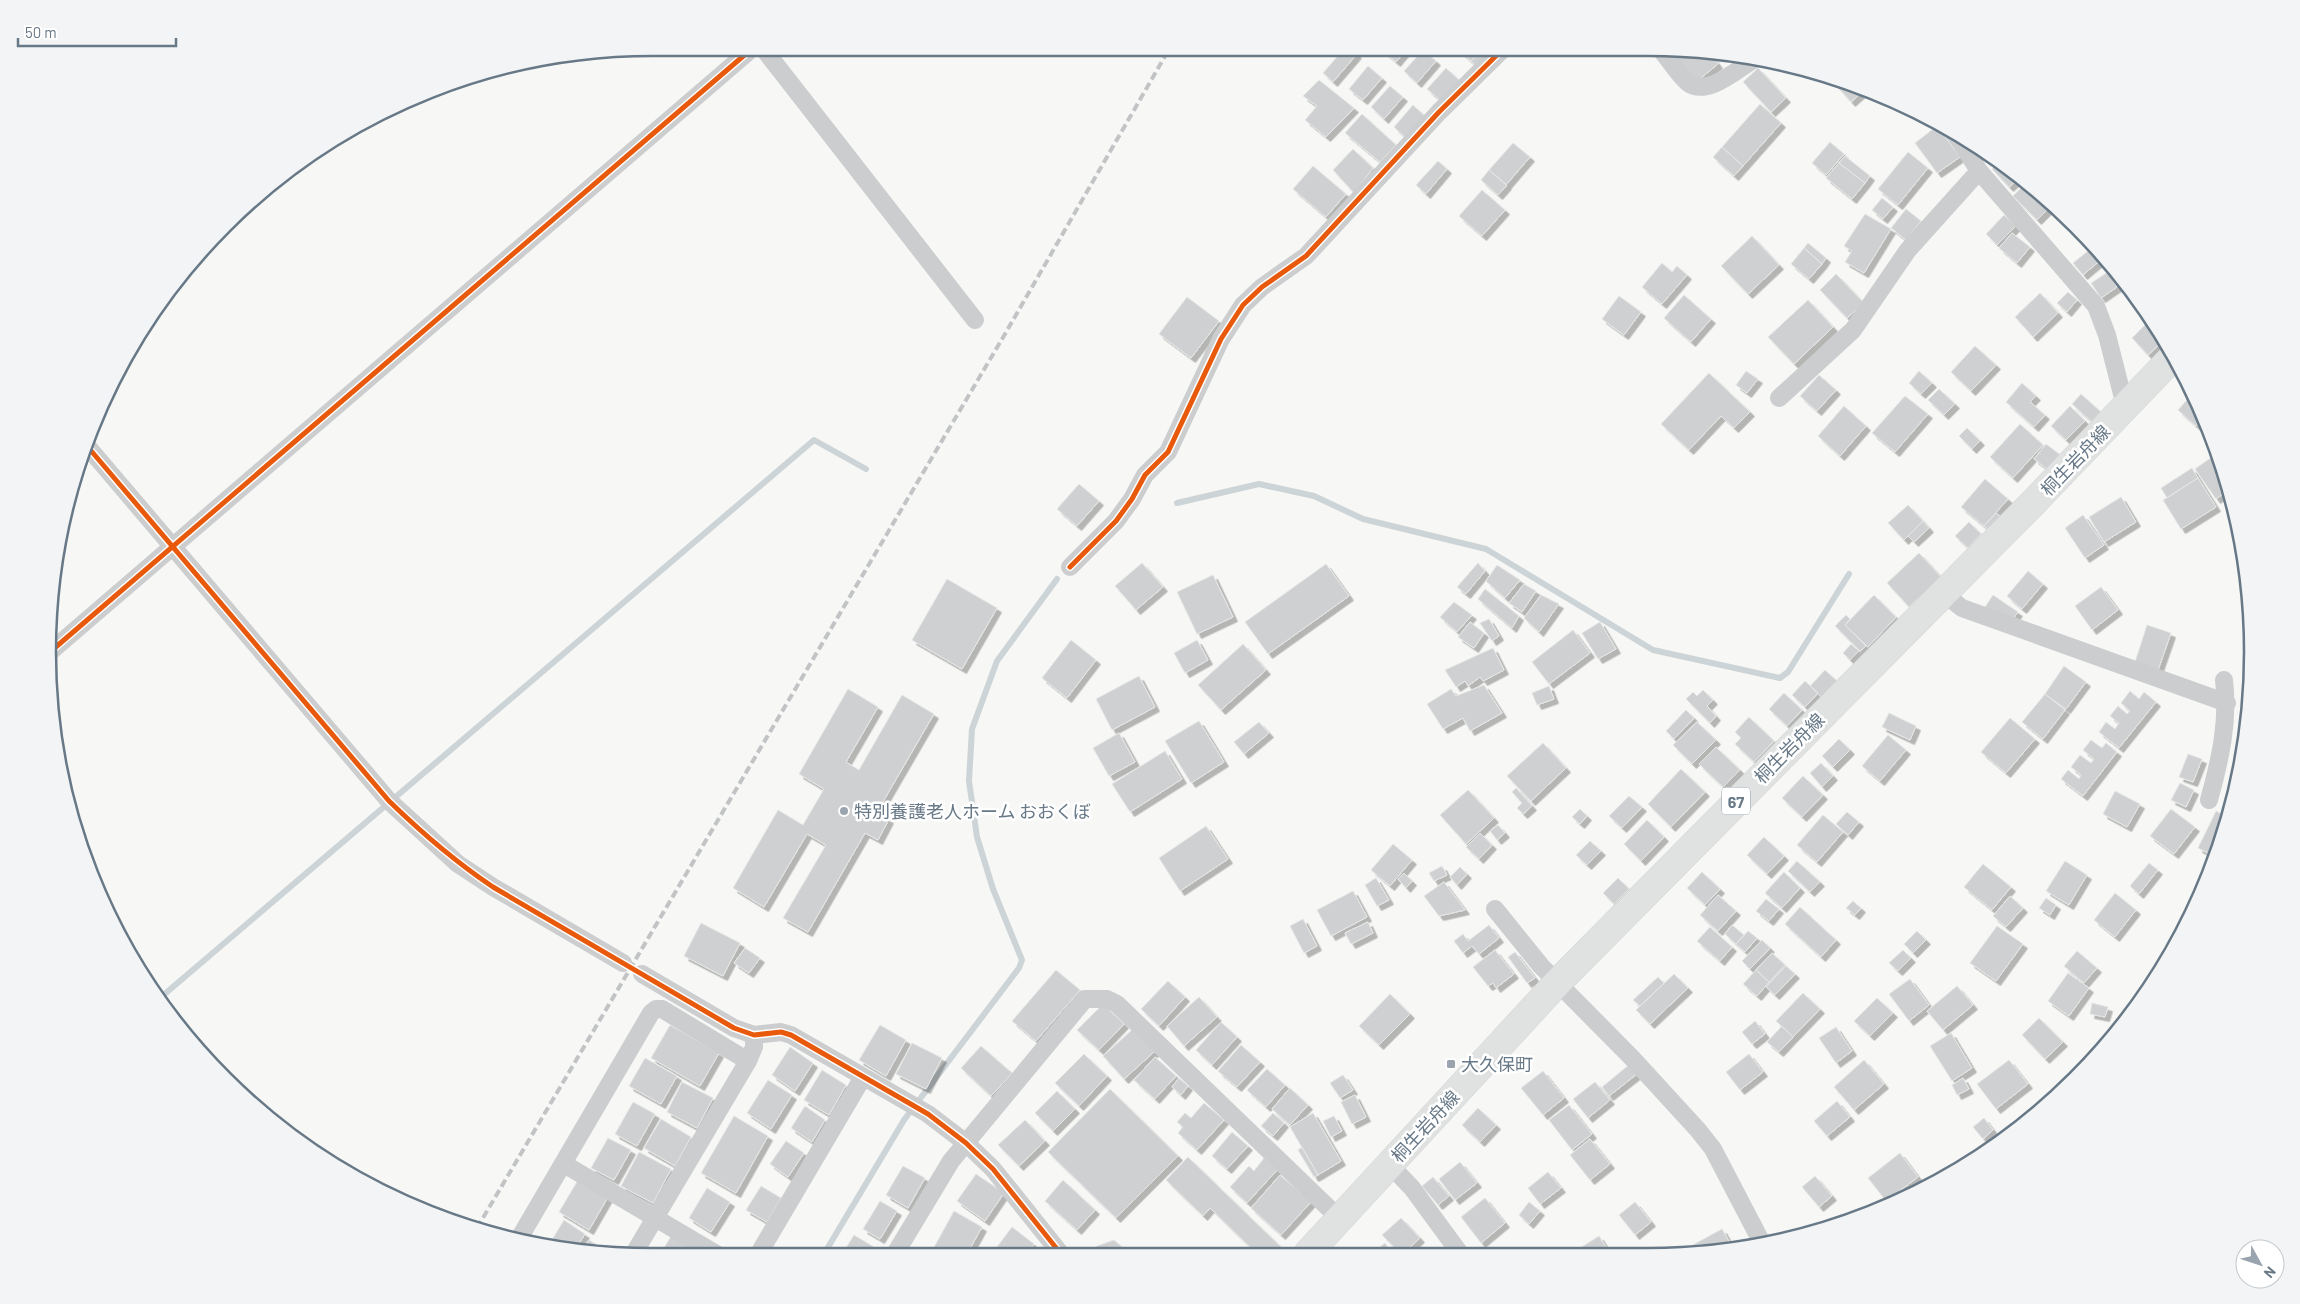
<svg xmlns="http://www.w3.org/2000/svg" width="2300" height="1304" viewBox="0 0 2300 1304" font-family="Barlow,'Noto Sans JP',sans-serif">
	<defs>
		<filter id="shadow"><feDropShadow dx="4.5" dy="4.5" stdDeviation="0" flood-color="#0004"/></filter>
	</defs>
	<rect width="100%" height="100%" fill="#f7f7f6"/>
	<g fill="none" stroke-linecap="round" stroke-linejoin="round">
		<!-- stream -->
		<path stroke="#ccd4d7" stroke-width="6" d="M1177 503 1259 484 1314 496 1363 519 1486 549 1653 650 1780 678 1788 672 1849 574
			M160 998 814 440 866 469
			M824 1254 904 1120 1019 968 1022 960 993 889 977 837 969 781 972 729 997 661 1057 579"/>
	</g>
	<!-- building -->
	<path fill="#ced0d1" stroke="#e6e6e6" filter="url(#shadow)" d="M1483 49 1488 54 1477 67 1471 61Z
		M1684 49 1709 52 1718 64 1696 82 1675 55Z
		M1343 50H1353L1357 54 1333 82 1323 73Z
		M1382 50H1406L1396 62Z
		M1423 50 1436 61 1417 83 1404 71Z
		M1458 50H1481L1471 61Z
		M1368 66 1382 78 1363 100 1349 89Z
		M1446 68 1459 80 1441 101 1427 89Z
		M1758 68 1786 98 1771 112 1743 82Z
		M1319 80 1354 108 1326 137 1305 120 1317 106 1303 96Z
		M1836 81 1862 92 1851 102 1834 83Z
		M1390 86 1403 97 1384 119 1371 107Z
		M1760 104 1781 123 1743 166 1722 147Z
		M1413 105 1426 117 1407 139 1394 127Z
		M1362 114 1396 145 1380 162 1345 133Z
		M1937 126 1960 157 1937 173 1915 143Z
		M1830 142 1844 154 1826 175 1812 163Z
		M1513 143 1530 157 1506 185 1489 170Z
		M1722 147 1743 166 1734 176 1713 157Z
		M1353 149 1373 168 1354 193 1333 170Z
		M1908 152 1928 168 1898 205 1878 189Z
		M1845 156 1870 176 1865 183 1839 163Z
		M1438 161 1447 169 1426 194 1416 185Z
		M1839 163 1865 183 1852 199 1826 178Z
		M1999 163 2019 178 2009 187 1992 169Z
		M1313 166 1346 194 1326 217 1293 189Z
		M1489 170 1507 185 1498 195 1481 180Z
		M2026 183 2053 204 2037 220 2013 196Z
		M1482 190 1505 210 1482 236 1459 216Z
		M1882 198 1893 207 1883 219 1872 210Z
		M1906 209 1921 221 1906 240 1891 228Z
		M1865 214 1891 229 1864 273 1845 262 1852 251 1844 246Z
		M2004 215 2016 226 1997 245 1986 234Z
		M2012 233 2030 247 2017 263 1999 248Z
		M1752 236 1779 265 1748 294 1721 266Z
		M1808 243 1826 258 1822 264 1804 248Z
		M2093 247 2103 258 2083 275 2073 263Z
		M1804 248 1822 264 1809 279 1791 264Z
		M1662 263 1672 272 1677 266 1687 275 1662 304 1642 287Z
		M2108 272 2117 287 2101 298 2091 283Z
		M1836 274 1864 303 1847 318 1820 290Z
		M2068 292 2077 300 2067 312 2057 303Z
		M2040 293 2058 313 2033 337 2015 317Z
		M1684 295 1711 319 1691 342 1664 318Z
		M1619 296 1641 312 1624 335 1602 319Z
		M1187 297 1219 321 1191 358 1159 334Z
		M1808 300 1833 327 1794 364 1768 337Z
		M2147 323 2163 341 2148 355 2132 338Z
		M1975 346 1996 365 1971 391 1951 372Z
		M1746 371 1758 379 1747 393 1736 385Z
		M1919 371 1932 383 1921 394 1909 383Z
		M1709 373 1750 412 1734 428 1721 416 1689 450 1661 424Z
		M1819 375 1836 390 1817 411 1800 396Z
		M2022 383 2036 396 2030 402 2045 415 2034 427 2006 402Z
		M1939 389 1955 404 1944 415 1928 400Z
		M2193 393 2203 419 2196 426 2178 410Z
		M2081 394 2101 412 2092 422 2072 404Z
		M1905 396 1928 414 1895 452 1872 433Z
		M1844 406 1866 426 1840 456 1818 436Z
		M2070 406 2085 421 2066 440 2051 426Z
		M2020 424 2043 445 2013 478 1990 457Z
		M1967 428 1980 441 1972 449 1959 436Z
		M2046 444 2062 456 2050 471 2034 459Z
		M2216 454 2230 489 2216 499 2195 469Z
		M2192 468 2198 478 2167 498 2161 488Z
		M2198 478 2216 507 2181 529 2163 500Z
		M1985 479 2008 499 1984 526 1961 507Z
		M1079 484 1099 501 1077 526 1057 509Z
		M2121 497 2136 522 2104 542 2089 517Z
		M1908 505 1923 521 1904 540 1888 523Z
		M1996 513 2001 517 1989 530 1984 526Z
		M2083 515 2104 545 2085 558 2065 528Z
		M1923 521 1929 528 1914 542 1908 536Z
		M1969 522 1981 534 1968 548 1955 536Z
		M1919 553 1941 577 1909 607 1887 583Z
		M1142 563 1163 587 1136 610 1115 586Z
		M1478 563 1485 571 1466 594 1457 587Z
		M1326 564 1349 596 1268 654 1245 622Z
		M1497 565 1520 580 1505 598 1486 581Z
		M2028 571 2043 584 2022 609 2007 596Z
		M1213 575 1233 617 1197 634 1177 592Z
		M947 579 997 608 962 669 912 640Z
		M1524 584 1536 591 1522 612 1509 603Z
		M2101 587 2118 610 2092 630 2075 606Z
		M1485 589 1519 616 1512 628 1478 599Z
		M1541 595 1559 604 1539 632 1524 618Z
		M1874 595 1896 617 1868 647 1845 625Z
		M1993 595 2018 612 2010 623 1983 610Z
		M1454 602 1472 615 1457 632 1440 617Z
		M1846 615 1850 619 1845 625 1866 646 1860 651 1835 626Z
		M1489 619 1499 636 1492 641 1480 623Z
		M1470 622 1484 633 1474 648 1458 637Z
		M1600 622 1616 649 1598 659 1582 633Z
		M2147 625 2171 633 2158 670 2135 662Z
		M1573 630 1590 653 1549 684 1532 662Z
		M1071 640 1096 660 1067 698 1042 678Z
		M1197 640 1208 660 1185 673 1174 653Z
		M1243 644 1266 670 1221 710 1198 685Z
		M1851 644 1859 651 1850 660 1843 653Z
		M1493 648 1504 670 1483 681 1480 677 1468 686 1465 681 1456 687 1445 670Z
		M2064 666 2086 682 2066 709 2045 694Z
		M1825 670 1838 682 1822 698 1810 686Z
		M1139 676 1155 707 1112 730 1096 699Z
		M1805 681 1818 693 1805 707 1792 695Z
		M1484 685 1502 713 1470 731 1463 718 1443 729 1427 704 1451 689 1456 696Z
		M1549 686 1554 699 1537 705 1532 693Z
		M848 689 878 707 846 762 859 770 902 695 934 714 877 812 889 819 878 840 865 833 808 932 783 918 826 845 807 834 764 907 733 888 778 810 803 825 824 789 799 774Z
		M1703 690 1713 700 1707 706 1716 716 1710 723 1686 699 1693 692 1697 696Z
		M2130 691 2139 699 2144 692 2156 702 2119 748 2099 732 2106 722 2115 729 2119 723 2110 716 2118 706 2127 714 2130 711 2121 703Z
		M1784 693 1802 710 1787 726 1769 709Z
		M2045 694 2065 710 2043 739 2022 722Z
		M1686 710 1694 718 1674 739 1666 731Z
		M1889 713 1916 726 1910 740 1882 727Z
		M1749 717 1774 741 1754 762 1735 744 1741 738 1735 732Z
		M2010 718 2035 739 2006 773 1981 752Z
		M1199 721 1224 762 1191 783 1165 741Z
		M1259 722 1269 733 1244 754 1234 742Z
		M1697 722 1716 740 1692 764 1673 745Z
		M1119 733 1135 762 1109 776 1093 748Z
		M1888 735 1906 750 1880 781 1862 766Z
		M1839 739 1850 750 1833 767 1822 756Z
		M2091 740 2102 748 2106 743 2117 752 2083 796 2061 779 2068 770 2079 779 2081 775 2071 767 2080 755 2091 763 2094 759 2083 750Z
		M1543 743 1566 768 1531 801 1507 776Z
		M1716 747 1740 770 1723 787 1699 764Z
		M1165 751 1182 779 1130 812 1112 784Z
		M2188 754 2202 759 2193 782 2179 777Z
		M1821 763 1833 776 1822 787 1810 773Z
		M1681 769 1705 792 1671 827 1648 804Z
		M1803 776 1823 795 1802 817 1782 798Z
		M2180 783 2194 790 2186 807 2171 800Z
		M1516 788 1532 806 1523 814 1517 808 1522 803 1512 792Z
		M1468 790 1494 818 1466 844 1440 815Z
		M2115 791 2140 804 2127 827 2103 814Z
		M1629 796 1642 807 1622 828 1609 816Z
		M1580 809 1587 816 1580 824 1572 817Z
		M2171 809 2195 827 2174 854 2150 836Z
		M2216 811 2227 817 2210 854 2198 848Z
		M1847 812 1859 822 1848 835 1836 824Z
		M1823 815 1843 832 1817 862 1797 845Z
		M1647 820 1664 837 1641 861 1624 844Z
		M1498 825 1505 833 1497 840 1490 831Z
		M1206 826 1228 859 1180 891 1159 858Z
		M1480 833 1492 845 1479 859 1466 847Z
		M1764 837 1784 856 1767 874 1747 855Z
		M1590 841 1601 851 1587 865 1576 855Z
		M1393 844 1412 860 1390 886 1371 870Z
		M1797 861 1820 882 1810 892 1788 871Z
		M2065 861 2087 875 2069 905 2046 891Z
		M2149 863 2158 870 2139 894 2130 886Z
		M1983 864 2011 887 1992 910 1964 887Z
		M1442 866 1447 875 1434 881 1429 873Z
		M1460 867 1467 874 1457 885 1450 877Z
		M1702 872 1720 889 1705 905 1687 888Z
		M1784 872 1800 888 1782 908 1765 893Z
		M1404 873 1412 881 1406 888 1398 879Z
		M1376 878 1389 900 1377 906 1365 885Z
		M1618 878 1629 889 1614 904 1603 893Z
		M1444 882 1465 910 1439 916 1424 896Z
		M1353 891 1367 917 1331 936 1317 910Z
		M2115 893 2136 910 2115 937 2094 920Z
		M1718 895 1736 911 1718 931 1700 915Z
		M2010 896 2023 908 2006 927 1993 916Z
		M2046 898 2056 905 2050 915 2039 908Z
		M1766 899 1779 909 1769 921 1756 911Z
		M1853 901 1861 908 1855 915 1846 908Z
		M1800 907 1836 940 1821 957 1785 924Z
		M1303 919 1317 946 1304 953 1290 926Z
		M1368 922 1373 933 1351 944 1345 933Z
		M701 923 740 943 723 976 684 956Z
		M1489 925 1499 938 1479 954 1472 946 1463 953 1454 941 1463 934 1468 941Z
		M1732 925 1744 935 1736 944 1725 934Z
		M1997 926 2023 944 1996 981 1970 963Z
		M1710 927 1732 947 1720 961 1697 941Z
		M1748 931 1757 938 1745 952 1736 944Z
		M1917 931 1926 940 1913 953 1904 944Z
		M1762 940 1770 948 1750 969 1742 961Z
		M745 948 760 958 749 973 734 963Z
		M1495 950 1514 974 1496 988 1493 983 1488 986 1473 967Z
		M1903 950 1911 958 1898 971 1889 963Z
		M2077 951 2097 968 2084 983 2064 966Z
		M1515 952 1535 978 1527 983 1508 957Z
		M1772 953 1785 965 1769 982 1756 970Z
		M1786 966 1795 974 1775 995 1766 987Z
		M1056 970 1080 990 1036 1041 1012 1021Z
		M1756 970 1769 982 1757 996 1743 984Z
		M2068 973 2089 988 2069 1016 2048 1001Z
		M1674 974 1688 988 1650 1024 1636 1010Z
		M1658 977 1664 983 1640 1006 1633 1000Z
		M1910 979 1929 1005 1909 1021 1889 994Z
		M1168 981 1185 997 1159 1026 1141 1009Z
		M1957 986 1973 1005 1943 1030 1927 1011Z
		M1803 993 1820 1009 1793 1037 1776 1021Z
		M1390 994 1410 1014 1379 1045 1359 1026Z
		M1199 997 1217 1017 1184 1046 1167 1026Z
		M1877 998 1893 1013 1870 1036 1854 1021Z
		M2092 1003 2108 1007 2105 1017 2090 1014Z
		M1103 1004 1124 1024 1099 1050 1077 1030Z
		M2039 1018 2063 1042 2045 1059 2022 1035Z
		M1755 1021 1765 1034 1752 1044 1742 1032Z
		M1221 1022 1237 1037 1212 1065 1196 1050Z
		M670 1025 719 1053 700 1086 651 1058Z
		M880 1025 906 1040 886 1076 859 1060Z
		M1782 1026 1793 1037 1779 1052 1767 1042Z
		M1836 1027 1852 1051 1836 1063 1819 1038Z
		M1133 1029 1154 1052 1124 1079 1103 1056Z
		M1951 1033 1972 1068 1952 1081 1930 1046Z
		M912 1043 942 1058 926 1089 896 1074Z
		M1241 1045 1260 1062 1237 1087 1218 1071Z
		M981 1046 1012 1073 991 1096 961 1068Z
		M790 1047 813 1063 795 1091 772 1075Z
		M1084 1054 1107 1076 1079 1106 1055 1083Z
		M1749 1054 1763 1072 1740 1090 1726 1072Z
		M1155 1057 1176 1076 1155 1099 1134 1080Z
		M645 1058 677 1076 661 1104 629 1086Z
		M1864 1060 1884 1084 1854 1110 1834 1087Z
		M2009 1060 2028 1084 1996 1109 1977 1084Z
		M1630 1064 1637 1074 1609 1096 1602 1087Z
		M1267 1069 1285 1085 1266 1107 1247 1090Z
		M822 1070 846 1085 829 1115 804 1100Z
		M1543 1071 1564 1098 1543 1115 1521 1088Z
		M1343 1075 1353 1090 1340 1098 1330 1083Z
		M1179 1078 1188 1086 1181 1095 1172 1087Z
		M1963 1078 1969 1089 1957 1095 1952 1085Z
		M768 1080 792 1095 771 1129 747 1113Z
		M682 1082 713 1098 697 1128 667 1112Z
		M1595 1082 1610 1100 1588 1118 1573 1099Z
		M1290 1088 1308 1105 1290 1125 1272 1109Z
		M1110 1089 1178 1156 1116 1218 1048 1152Z
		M1057 1091 1075 1109 1053 1131 1035 1113Z
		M1355 1095 1366 1117 1352 1124 1341 1102Z
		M1837 1101 1850 1117 1827 1136 1814 1121Z
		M633 1102 655 1114 637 1146 615 1134Z
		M1204 1103 1224 1120 1197 1150 1178 1133 1183 1127 1177 1122 1185 1113 1191 1118Z
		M1569 1105 1592 1134 1572 1150 1549 1120Z
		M805 1106 825 1120 812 1142 791 1128Z
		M1478 1108 1496 1125 1480 1142 1462 1125Z
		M1273 1113 1284 1123 1273 1136 1261 1126Z
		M1313 1113 1341 1161 1318 1175 1290 1127Z
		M734 1116 768 1136 736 1193 701 1173Z
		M1334 1116 1342 1131 1331 1137 1323 1121Z
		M1984 1118 1993 1130 1983 1139 1973 1127Z
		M661 1119 691 1137 675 1166 644 1148Z
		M1025 1120 1045 1141 1019 1166 998 1145Z
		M1232 1132 1248 1146 1227 1169 1212 1156Z
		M608 1138 631 1150 614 1180 591 1168Z
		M1590 1139 1610 1164 1590 1180 1570 1155Z
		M786 1141 804 1153 788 1177 770 1164Z
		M1302 1147 1318 1175 1314 1177 1298 1150Z
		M639 1152 671 1169 653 1203 621 1186Z
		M1900 1153 1918 1177 1886 1201 1868 1178Z
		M1188 1157 1281 1247 1276 1253H1256L1210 1208 1203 1216 1166 1180Z
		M1264 1158 1277 1170 1247 1203 1230 1187 1249 1166 1254 1171Z
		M1460 1162 1477 1183 1455 1200 1439 1179Z
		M903 1166 925 1178 908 1208 886 1195Z
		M1548 1172 1561 1188 1540 1204 1528 1188Z
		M976 1174 1004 1193 985 1221 957 1201Z
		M1280 1175 1311 1202 1281 1235 1251 1208Z
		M1815 1176 1832 1196 1819 1207 1802 1187Z
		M1433 1177 1449 1196 1438 1205 1422 1186Z
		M578 1180 608 1197 589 1230 559 1212Z
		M1063 1180 1095 1210 1077 1230 1045 1201Z
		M761 1186 781 1198 767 1222 746 1210Z
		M707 1188 730 1202 711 1232 689 1218Z
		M1485 1198 1505 1223 1481 1243 1461 1217Z
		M880 1201 897 1211 880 1239 863 1229Z
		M1529 1202 1540 1211 1529 1224 1519 1215Z
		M1635 1202 1651 1222 1635 1235 1619 1215Z
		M954 1211 982 1227 967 1254H937L932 1251Z
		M1401 1218 1420 1238 1405 1252H1399L1382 1235Z
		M564 1220 585 1234 576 1248 550 1243Z
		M1012 1227 1034 1244 1026 1254H999L994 1251Z
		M1722 1229 1734 1250 1691 1251 1689 1247Z
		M854 1235 874 1247 870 1254H849L844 1251Z
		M671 1236 699 1252 697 1255H660Z
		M1599 1236 1609 1252H1574Z
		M589 1240 614 1255 583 1249Z
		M1114 1240 1129 1253 1087 1254 1097 1246Z
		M1385 1243 1392 1253H1372Z"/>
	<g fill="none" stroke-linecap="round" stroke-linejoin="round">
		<!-- primary casing -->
		<g stroke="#d4d5d6" stroke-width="29">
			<path id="primary" d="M1308 1253 1557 983 2031 505 2173 357"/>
		</g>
		<!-- minor -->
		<path stroke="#cccdce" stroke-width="18" d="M1660 49C1669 59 1677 73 1687 82 1706 98 1736 70 1753 60
			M766 52 975 320
			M1953 130 1979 171 2096 306 2107 335 2122 394 2127 406
			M1779 398 1853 330 1908 250 1979 171
			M87 446 389 801 458 864 493 887 623 963
			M1070 567 1116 521 1132 499 1145 475 1168 452 1221 339 1243 305 1262 287 1306 256 1439 112 1503 49
			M1943 593 1962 608 2227 703
			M50 652 748 52
			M2209 800C2220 760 2229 722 2224 680
			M1495 909 1541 966 1633 1059 1698 1130 1713 1149 1762 1243
			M642 974 734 1028 754 1035 781 1032 791 1035 928 1114 966 1143 993 1169 1061 1254
			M564 1164 718 1255
			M1390 1165 1412 1188 1459 1252
			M520 1237 651 1013 656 1009H662L748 1061
			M895 1254 951 1161 1085 999H1107L1117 1004 1340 1219
			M633 1255 748 1061 754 1047V1035
			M758 1255 863 1077"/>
		<!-- primary -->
		<use href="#primary" stroke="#e0e1e1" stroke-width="28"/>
		<!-- rail -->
		<path stroke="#c1c3c5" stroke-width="4" stroke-dasharray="8 4" stroke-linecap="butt" d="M477 1228 1005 334 1168 51"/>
		<!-- cycleway casing -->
		<g stroke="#fff" stroke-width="8">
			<path id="cycleway" d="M87 446 389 801C423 834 454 861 493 887L734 1028 754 1035 781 1032 791 1035 928 1114 966 1143 993 1169 1061 1254
				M1070 567 1116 521 1132 499 1145 475 1168 452 1221 339 1243 305 1262 287 1306 256 1439 112 1503 49
				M50 652 748 52"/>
		</g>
		<!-- cycleway -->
		<use href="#cycleway" stroke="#e8590c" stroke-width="5"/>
	</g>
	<!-- markers -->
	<g fill="#99a4ae" stroke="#fff" stroke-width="2">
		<circle cx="844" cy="811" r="5"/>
		<rect x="1446" y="1059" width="10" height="10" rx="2.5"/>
	</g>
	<g text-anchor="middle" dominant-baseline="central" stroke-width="5" stroke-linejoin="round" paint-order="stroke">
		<!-- shield labels -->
		<rect fill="#fff" stroke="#95a0ab" stroke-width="1" x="1722" y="787.5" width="28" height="27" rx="4"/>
		<g font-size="16" font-weight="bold" fill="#677887">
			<text x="1736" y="801">67</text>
		</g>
		<!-- street labels -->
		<g font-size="18" fill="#677887" stroke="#fff">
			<text transform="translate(2075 460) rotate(-46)">桐生岩舟線</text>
			<text transform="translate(1789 748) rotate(-45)">桐生岩舟線</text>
			<text transform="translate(1425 1126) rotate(-47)">桐生岩舟線</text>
		</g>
		<!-- poi labels -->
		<g font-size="18" fill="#677887" stroke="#fff" text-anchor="start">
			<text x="854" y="811">特別養護老人ホーム おおくぼ</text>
			<text x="1461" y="1064">大久保町</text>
		</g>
	</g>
	<!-- crop -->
	<path d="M0 0H2300V1304H0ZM652 56H1648A596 596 0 0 1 2244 652V652A596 596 0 0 1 1648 1248H652A596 596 0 0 1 56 652V652A596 596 0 0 1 652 56Z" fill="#f3f4f5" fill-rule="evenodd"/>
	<path fill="none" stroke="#677887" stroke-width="2.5" d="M652 56H1648A596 596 0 0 1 2244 652V652A596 596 0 0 1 1648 1248H652A596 596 0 0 1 56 652V652A596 596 0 0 1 652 56Z"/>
	<!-- north arrow -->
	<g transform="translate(2260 1264) rotate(130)"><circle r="24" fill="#ffffff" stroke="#c2c9cf"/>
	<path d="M0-4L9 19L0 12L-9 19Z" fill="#99a4ae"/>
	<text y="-8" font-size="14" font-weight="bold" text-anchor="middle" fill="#677887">N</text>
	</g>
	<!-- scale -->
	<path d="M18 38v8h158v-8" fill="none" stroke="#677887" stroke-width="2.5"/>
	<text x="25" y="38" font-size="15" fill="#677887" stroke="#ffffff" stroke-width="4" paint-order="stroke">50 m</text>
</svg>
